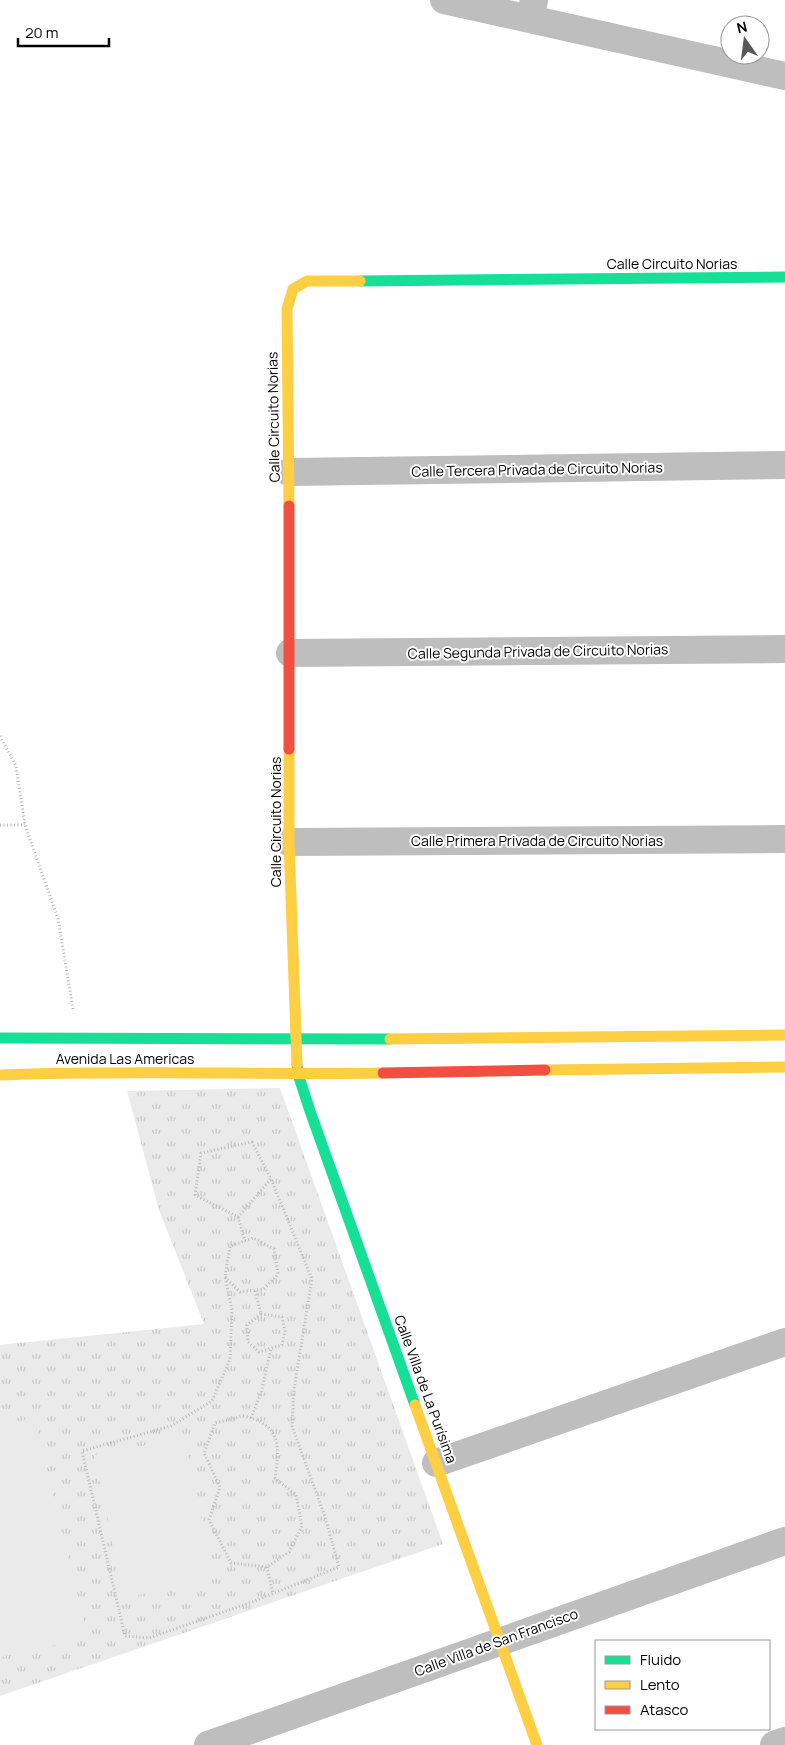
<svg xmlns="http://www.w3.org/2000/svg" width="785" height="1745" viewBox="0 0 785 1745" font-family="Manrope,sans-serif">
	<defs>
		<pattern id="grass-tufts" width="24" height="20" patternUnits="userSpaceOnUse" patternTransform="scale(1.25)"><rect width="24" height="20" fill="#eaeaea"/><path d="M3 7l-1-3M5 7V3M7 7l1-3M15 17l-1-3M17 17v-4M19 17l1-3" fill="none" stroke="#c7c7c7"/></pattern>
	</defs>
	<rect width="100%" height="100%" fill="#fff"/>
	<!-- grass -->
	<path fill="url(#grass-tufts)" d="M280 1088 443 1544 0 1696V1345L204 1324 159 1210 127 1091Z"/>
	<!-- pitch -->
	<path fill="#eaeaea" d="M34 1418 88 1638 0 1657V1425Z
		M184 1438 215 1579 125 1598 94 1455Z"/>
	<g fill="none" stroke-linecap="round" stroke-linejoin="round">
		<!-- path -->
		<path stroke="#b8b8b8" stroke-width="3" stroke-dasharray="1 2.5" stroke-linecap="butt" d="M0 736 16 766 25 825 58 919 73 1009
			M0 825H25
			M252 1142 271 1179 238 1217 195 1195 201 1153Z
			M238 1217 245 1241
			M225 1277 240 1292 264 1289 278 1274 274 1249 253 1238 230 1246 225 1277 232 1310 230 1359 212 1401 171 1426 82 1451 125 1636 149 1638 252 1602 339 1567 325 1517 292 1426 294 1389 312 1279 271 1179
			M255 1291 261 1314
			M261 1314 282 1317 285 1331 282 1345 259 1352 248 1342 247 1325Z
			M243 1416C281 1424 280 1446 275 1478L296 1495 302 1526 289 1552 267 1567 231 1563 209 1520 220 1487 204 1453 215 1423Z
			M251 1418 261 1393 271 1349
			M267 1567 273 1594"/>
		<!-- street -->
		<path stroke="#bebebe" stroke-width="28" d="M444 0 530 19
			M534 0 530 19 785 76
			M289 472 785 465
			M290 653 785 649
			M289 842 785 839
			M436 1463 785 1342
			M208 1745 785 1541
			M774 1745 785 1741"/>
		<!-- fast -->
		<path stroke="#16e098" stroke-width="11" d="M360 281 785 277
			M0 1038 390 1039
			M297 1064 298 1074 310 1111 415 1405"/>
		<!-- slow -->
		<path stroke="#ffcf43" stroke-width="11" d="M289 506 287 309 293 289 307 281H360
			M289 749V842L297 1064
			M390 1039 785 1035
			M545 1070 785 1067
			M0 1075C127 1070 255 1075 383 1073
			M415 1405 537 1745"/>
		<!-- jam -->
		<path stroke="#f24e42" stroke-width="11" d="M289 506V749
			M383 1073 545 1070"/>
	</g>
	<g text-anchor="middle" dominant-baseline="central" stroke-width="4" stroke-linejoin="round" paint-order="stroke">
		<!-- street labels -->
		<g font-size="14" fill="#000" stroke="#fff">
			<text x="672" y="263">Calle Circuito Norias</text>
			<text transform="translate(273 417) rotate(-91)">Calle Circuito Norias</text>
			<text transform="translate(537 469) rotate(-1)">Calle Tercera Privada de Circuito Norias</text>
			<text transform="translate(538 651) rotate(-1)">Calle Segunda Privada de Circuito Norias</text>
			<text transform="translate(275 822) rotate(-90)">Calle Circuito Norias</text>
			<text x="537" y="840">Calle Primera Privada de Circuito Norias</text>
			<text x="125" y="1058">Avenida Las Americas</text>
			<text transform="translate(426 1389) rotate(70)">Calle Villa de La Purísima</text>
			<text transform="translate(496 1642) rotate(-20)">Calle Villa de San Francisco</text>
		</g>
	</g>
	<!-- legend -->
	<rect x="595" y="1640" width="175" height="90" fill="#ffffff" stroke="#999999"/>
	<rect x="605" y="1656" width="25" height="8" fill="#16e098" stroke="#999999"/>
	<text x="640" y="1665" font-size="15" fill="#000000">Fluido</text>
	<rect x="605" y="1681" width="25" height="8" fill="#ffcf43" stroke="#999999"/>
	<text x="640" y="1690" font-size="15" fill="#000000">Lento</text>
	<rect x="605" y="1706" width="25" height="8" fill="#f24e42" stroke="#999999"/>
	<text x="640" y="1715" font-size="15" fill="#000000">Atasco</text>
	<!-- north arrow -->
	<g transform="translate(745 40) rotate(346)"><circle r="24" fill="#ffffff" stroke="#999999"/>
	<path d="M0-4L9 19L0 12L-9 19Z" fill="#595959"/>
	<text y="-8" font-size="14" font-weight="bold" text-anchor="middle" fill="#000000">N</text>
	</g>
	<!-- scale -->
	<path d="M18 38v8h91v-8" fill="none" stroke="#000000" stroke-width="2.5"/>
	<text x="25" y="38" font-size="15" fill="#000000" stroke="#ffffff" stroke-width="4" paint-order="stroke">20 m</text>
</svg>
